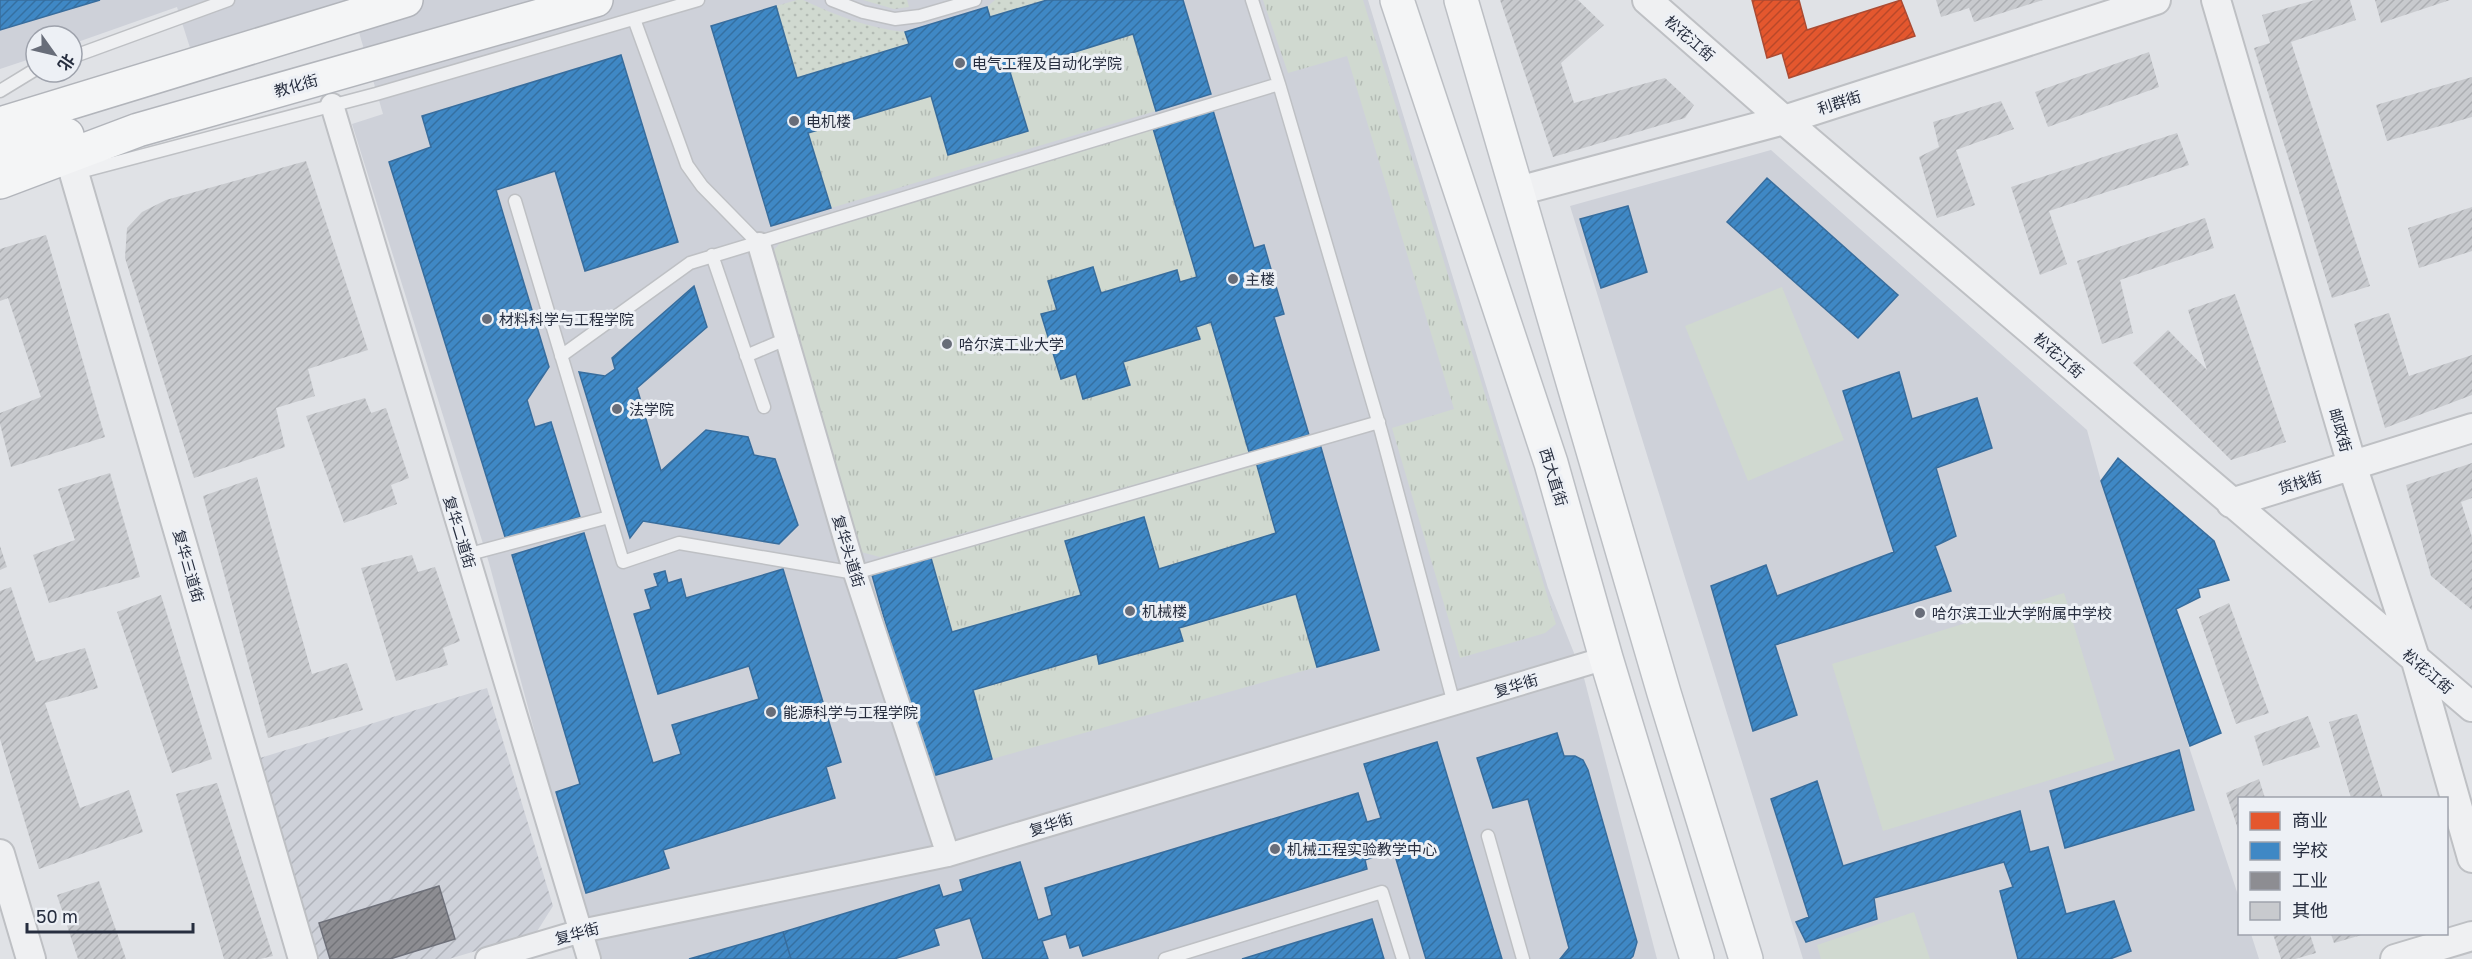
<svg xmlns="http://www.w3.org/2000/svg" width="2472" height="959" viewBox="0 0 2472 959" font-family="'Golos Text','Noto Sans SC',sans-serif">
	<defs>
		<pattern id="industrial-furrows" width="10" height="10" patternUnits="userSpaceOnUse" patternTransform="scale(1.5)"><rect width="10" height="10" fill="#ced1d9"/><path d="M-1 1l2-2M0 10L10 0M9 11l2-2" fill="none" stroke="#b1b4bb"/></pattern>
		<pattern id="grass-dots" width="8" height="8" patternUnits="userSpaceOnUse" patternTransform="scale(1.5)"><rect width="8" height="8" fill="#d0d9d0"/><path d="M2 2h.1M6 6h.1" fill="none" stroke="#b3bbb4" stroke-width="1.8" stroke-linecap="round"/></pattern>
		<pattern id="park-tufts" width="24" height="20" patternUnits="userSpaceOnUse" patternTransform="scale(1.5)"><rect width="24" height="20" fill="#d0d9d0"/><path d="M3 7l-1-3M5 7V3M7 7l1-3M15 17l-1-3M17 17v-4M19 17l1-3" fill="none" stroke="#b3bbb4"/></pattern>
		<pattern id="shops-hatch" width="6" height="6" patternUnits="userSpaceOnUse" patternTransform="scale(1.5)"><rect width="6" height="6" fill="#e4572e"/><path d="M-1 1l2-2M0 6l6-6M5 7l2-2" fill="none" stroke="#b94829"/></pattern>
		<pattern id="schools-hatch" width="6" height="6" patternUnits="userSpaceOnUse" patternTransform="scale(1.5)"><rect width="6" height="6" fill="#3f88c5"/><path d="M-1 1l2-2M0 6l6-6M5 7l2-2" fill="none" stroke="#3570a1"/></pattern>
		<pattern id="industry-hatch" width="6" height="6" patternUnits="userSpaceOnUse" patternTransform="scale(1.5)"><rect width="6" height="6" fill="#8d8d92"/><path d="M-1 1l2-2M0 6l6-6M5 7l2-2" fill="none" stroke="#737479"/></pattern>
		<pattern id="building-hatch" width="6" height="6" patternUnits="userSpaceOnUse" patternTransform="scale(1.5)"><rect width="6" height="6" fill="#c8cace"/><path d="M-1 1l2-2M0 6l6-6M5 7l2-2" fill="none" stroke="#acaeb2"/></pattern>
	</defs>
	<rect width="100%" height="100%" fill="#e0e2e6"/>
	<!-- built -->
	<path fill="#ced1d9" d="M0 0H1368L1548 588 1584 678 1657 959H596L489 563 352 124 383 114 358 29 200 79 177 7 72 44V36H36V57L0 69Z
		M1771 150 2087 430 2101 481 2239 898 2240 934H2251L2259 959H1803L1570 206Z"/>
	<!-- industrial -->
	<path fill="url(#industrial-furrows)" d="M487 688 553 906 536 933 449 959H317L260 758Z"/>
	<!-- grass -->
	<path fill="url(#grass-dots)" d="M797 0H803C837 16 868 28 905 32L909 44 797 78 776 6Z
		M863 0H907L909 7 894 9Z
		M995 0H1047L990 17 987 7Z"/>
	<!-- park -->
	<path fill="url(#park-tufts)" d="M1263 0H1363L1556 624 1545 633 1460 658 1392 428 1454 409 1347 56 1288 73Z
		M1133 34 1156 111 831 208 808 133 931 96 949 155 1027 131 1010 72Z
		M1152 125 1197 277 1180 282 1176 270 1101 293 1093 268 1048 281 1057 310 1042 314 1060 378 1076 374 1083 398 1130 384 1123 362 1199 339 1196 327 1211 322 1249 452 880 557 857 551 773 261 774 250 780 243Z
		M1256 462 1276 533 1159 569 1143 517 1065 541 1081 595 952 632 931 559Z
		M1296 594 1317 667 992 759 973 690 1097 654 1100 664 1183 641 1179 628Z"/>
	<!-- pitch -->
	<path fill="#d0d9d0" d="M1782 287 1844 440 1748 481 1685 326Z
		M2064 593 2115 760 1883 831 1832 664Z
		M1914 912 1930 959H1821L1817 945Z"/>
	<!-- shops -->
	<path fill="url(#shops-hatch)" stroke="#ab4b33" stroke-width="1.5" d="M1752 0H1799L1807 30 1901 0 1915 36 1789 78 1782 53 1767 58Z"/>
	<!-- schools -->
	<path fill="url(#schools-hatch)" stroke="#386d9d" stroke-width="1.5" d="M0 0H100L0 30Z
		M1047 0H1183L1211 94 1156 111 1133 34 1010 72 1028 131 948 155 931 96 808 133 831 208 771 226 711 26 776 6 797 78 909 44 905 32 987 7 990 17Z
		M621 55 678 242 585 271 555 171 496 190 549 367 527 400 535 427 551 422 580 517 506 540 389 162 431 147 422 116Z
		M1212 107 1254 248 1264 245 1284 314 1274 317 1309 435 1249 452 1211 322 1196 327 1200 339 1123 362 1130 385 1083 399 1076 374 1061 379 1041 314 1057 310 1048 281 1093 267 1101 293 1177 270 1180 282 1197 277 1152 125Z
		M1767 178 1898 295 1858 338 1727 222Z
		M1628 206 1647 272 1601 288 1580 219Z
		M694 286 707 327 637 388 661 471 706 430 748 437 754 455 775 459 798 525 779 544 643 521 630 538 579 372 605 376 615 369 612 358Z
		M1899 372 1912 419 1977 398 1992 448 1936 468 1956 536 1935 546 1951 591 1775 645 1797 715 1753 731 1711 586 1766 565 1777 596 1894 552 1843 391Z
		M1320 444 1379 650 1317 667 1296 594 1179 628 1183 641 1099 664 1097 654 973 690 992 759 929 777 872 575 931 558 952 632 1081 595 1065 541 1144 517 1159 569 1276 533 1256 462Z
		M2118 458 2214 541 2229 580 2198 589 2200 597 2176 609 2221 733 2190 746 2101 481Z
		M584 533 653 763 681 754 672 725 759 699 749 666 658 694 634 614 651 609 645 590 658 586 654 574 665 571 668 583 681 579 686 598 783 569 841 762 826 767 835 798 663 850 669 868 586 893 556 792 580 784 512 555Z
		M1557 733 1564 756H1575L1583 760 1588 770 1637 942 1633 956 1630 959H1560L1569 948 1528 799 1493 808 1477 758Z
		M1437 742 1502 959H1426L1390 839 1375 843 1379 855 1365 860 1367 869 1083 956 1079 945 1070 948 1066 934 1042 941 1048 959H983L970 918 934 929 939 945 894 959H791L783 932 939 885 943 897 963 891 960 880 1020 862 1038 920 1052 915 1045 888 1358 793 1367 822 1381 818 1364 764Z
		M2179 750 2194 810 2065 848 2050 791Z
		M1817 781 1843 866 2020 811 2030 852 2048 847 2066 914 2114 901 2131 951 2110 959H2018L2000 891 2013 887 2004 862 1874 898 1877 919 1806 942 1796 922 1809 917 1771 799Z
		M1372 919 1384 959H1242Z
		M783 932 791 959H689Z"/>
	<!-- industry -->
	<path fill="url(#industry-hatch)" stroke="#6e7079" stroke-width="1.5" d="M439 886 455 939 390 959H330L319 923Z"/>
	<!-- building -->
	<path fill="url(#building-hatch)" d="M1500 0H1578L1604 25 1561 63 1574 103 1665 78 1694 105 1685 118 1553 157Z
		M1936 0H2043L1974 22 1969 8 1941 17Z
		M2315 0H2350L2356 20 2291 42 2370 286 2332 298 2254 48 2270 43 2262 15Z
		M2375 0H2450L2381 23Z
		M2149 52 2159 87 2048 127 2035 92Z
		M2472 77V117L2387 141 2376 105Z
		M2001 101 2014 129 1956 150 1975 205 1937 218 1919 157 1939 147 1933 122Z
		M2177 133 2189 165 2049 211 2067 264 2040 275 2011 187Z
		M306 161 368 350 308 369 315 396 276 408 285 447 194 478 125 258 127 228 142 212 166 200Z
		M2472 207V251L2419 268 2408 228Z
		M2205 218 2214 248 2120 280 2133 333 2102 344 2077 261Z
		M46 235 105 437 11 467 0 424V413L41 397 8 298 0 301V249Z
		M2235 294 2286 442 2231 460 2133 363 2168 330 2207 370 2188 310Z
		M2389 313 2409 376 2472 355V395L2385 428 2354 324Z
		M365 398 371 413 386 408 409 478 391 485 397 504 344 523 306 416Z
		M2472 463V498L2461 502 2472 537V610L2431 576 2406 485Z
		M110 473 140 577 49 603 33 555 75 540 58 489Z
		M257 477 312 674 347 663 363 710 268 738 203 496Z
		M0 546 7 567 0 570Z
		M412 555 418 572 435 567 460 641 443 648 448 665 396 681 361 568Z
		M11 587 36 662 85 648 98 688 45 703 80 808 129 790 143 832 39 869 0 739V591Z
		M161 595 212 759 172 773 117 612Z
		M2229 603 2269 713 2236 724 2199 617Z
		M2357 714 2383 798H2351L2329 722Z
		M2308 716 2320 747 2263 766 2254 736Z
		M2259 779 2265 798H2240L2239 832 2226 793Z
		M217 783 273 956 260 959H224L176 794Z
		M99 881 126 959H78L57 895Z
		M2273 934H2310L2316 953 2295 959H2281Z
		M2331 934H2365L2334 943Z"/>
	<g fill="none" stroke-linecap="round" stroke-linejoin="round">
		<!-- service casing -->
		<g stroke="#bec0c4" stroke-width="15">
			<path id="service" d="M832 0 863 12 895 19 920 16 975 0
				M634 19 687 165 702 186 759 244
				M72 57 228 0
				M1279 84 1381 431 1454 704
				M0 91 36 69
				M72 174 376 94 698 0
				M515 201 623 562 679 543 855 573 1379 422
				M712 255 764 407
				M561 356 690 263 1279 84 1252 0
				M746 356 786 339
				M466 555 609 517
				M1488 836 1523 959
				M1165 959 1382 892 1403 959"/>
		</g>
		<!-- minor casing -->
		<g stroke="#bec0c4" stroke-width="26">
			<path id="minor" d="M332 105 589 959
				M759 244 855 573 948 855
				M487 959 581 931 948 855 1606 658"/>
		</g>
		<!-- tertiary casing -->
		<g stroke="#bec0c4" stroke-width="32">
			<path id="tertiary" d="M1647 0 1784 120 2472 707
				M2216 0 2352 465 2416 661 2472 858
				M74 173 303 959
				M1518 191 1784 120 2156 0
				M2231 503 2472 428
				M0 854 31 959
				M2395 959 2472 936"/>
		</g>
		<!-- primary casing -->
		<g stroke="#bcbfc4" stroke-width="36">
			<path id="primary" d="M1397 0 1551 463 1606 658 1697 959
				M1461 0 1664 693 1746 959"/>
		</g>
		<!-- trunk casing -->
		<g stroke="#b2b5bb" stroke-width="36">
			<path id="trunk" d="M0 124 406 0
				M0 155 67 135
				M0 182 138 130 596 0"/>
		</g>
		<!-- service -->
		<use href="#service" stroke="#eff0f2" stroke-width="12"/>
		<!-- minor -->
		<use href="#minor" stroke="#eff0f2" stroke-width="22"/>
		<!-- tertiary -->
		<use href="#tertiary" stroke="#eff0f2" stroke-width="28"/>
		<!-- primary -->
		<use href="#primary" stroke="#f4f5f6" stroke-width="33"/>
		<!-- trunk -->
		<use href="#trunk" stroke="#f4f5f6" stroke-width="33"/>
	</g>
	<!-- markers -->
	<g fill="#686d79" stroke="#edf0f5" stroke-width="2">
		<circle cx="960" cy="63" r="6"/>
		<circle cx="794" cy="121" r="6"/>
		<circle cx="1233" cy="279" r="6"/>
		<circle cx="487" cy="319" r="6"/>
		<circle cx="947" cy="344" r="6"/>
		<circle cx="617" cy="409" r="6"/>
		<circle cx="1130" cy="611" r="6"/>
		<circle cx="1920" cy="613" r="6"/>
		<circle cx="771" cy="712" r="6"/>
		<circle cx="1275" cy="849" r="6"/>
	</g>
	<g text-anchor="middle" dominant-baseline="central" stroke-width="6" stroke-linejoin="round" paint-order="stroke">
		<!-- street labels -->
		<g font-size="15" fill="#272e3f" stroke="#edf0f5">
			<text transform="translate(1690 38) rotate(41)">松花江街</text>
			<text transform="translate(296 85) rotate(-16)">教化街</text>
			<text transform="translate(1839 102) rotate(-18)">利群街</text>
			<text transform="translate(2059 355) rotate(41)">松花江街</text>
			<text transform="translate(2341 430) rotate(74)">邮政街</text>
			<text transform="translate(1554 477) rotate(73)">西大直街</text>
			<text transform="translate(2300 482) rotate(-17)">货栈街</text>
			<text transform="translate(460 532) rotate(73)">复华二道街</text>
			<text transform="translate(849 551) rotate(73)">复华头道街</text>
			<text transform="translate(189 566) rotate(74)">复华三道街</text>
			<text transform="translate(2428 671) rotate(40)">松花江街</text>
			<text transform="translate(1516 685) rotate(-17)">复华街</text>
			<text transform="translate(1051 824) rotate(-17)">复华街</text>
			<text transform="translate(577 933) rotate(-15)">复华街</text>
		</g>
		<!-- poi labels -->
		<g font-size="15" fill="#272e3f" stroke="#edf0f5" text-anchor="start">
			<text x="972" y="63">电气工程及自动化学院</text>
			<text x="806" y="121">电机楼</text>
			<text x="1245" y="279">主楼</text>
			<text x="499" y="319">材料科学与工程学院</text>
			<text x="959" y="344">哈尔滨工业大学</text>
			<text x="629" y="409">法学院</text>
			<text x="1142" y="611">机械楼</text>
			<text x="1932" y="613">哈尔滨工业大学附属中学校</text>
			<text x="783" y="712">能源科学与工程学院</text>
			<text x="1287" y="849">机械工程实验教学中心</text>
		</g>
	</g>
	<!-- legend -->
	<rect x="2238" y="797" width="210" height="138" fill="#edf0f5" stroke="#9ea2ac" stroke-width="1.5"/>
	<rect x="2250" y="812" width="30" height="18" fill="#e4572e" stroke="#9ea2ac" stroke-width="1.5"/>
	<text x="2292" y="827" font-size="18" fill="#272e3f">商业</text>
	<rect x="2250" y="842" width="30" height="18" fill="#3f88c5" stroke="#9ea2ac" stroke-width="1.5"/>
	<text x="2292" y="857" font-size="18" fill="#272e3f">学校</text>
	<rect x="2250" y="872" width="30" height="18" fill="#8d8d92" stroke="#9ea2ac" stroke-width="1.5"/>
	<text x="2292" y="887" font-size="18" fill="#272e3f">工业</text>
	<rect x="2250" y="902" width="30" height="18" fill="#c8cace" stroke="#9ea2ac" stroke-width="1.5"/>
	<text x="2292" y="917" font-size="18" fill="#272e3f">其他</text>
	<!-- north arrow -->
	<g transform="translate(54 54) rotate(124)"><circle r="28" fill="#edf0f5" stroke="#9ea2ac" stroke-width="1.5"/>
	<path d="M0-4.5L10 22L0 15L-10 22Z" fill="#686d79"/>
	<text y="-9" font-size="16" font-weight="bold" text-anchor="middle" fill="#272e3f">北</text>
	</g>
	<!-- scale -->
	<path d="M27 923v9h166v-9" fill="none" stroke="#272e3f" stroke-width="3"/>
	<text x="36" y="923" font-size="18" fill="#272e3f" stroke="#edf0f5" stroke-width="4.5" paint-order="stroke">50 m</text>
</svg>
